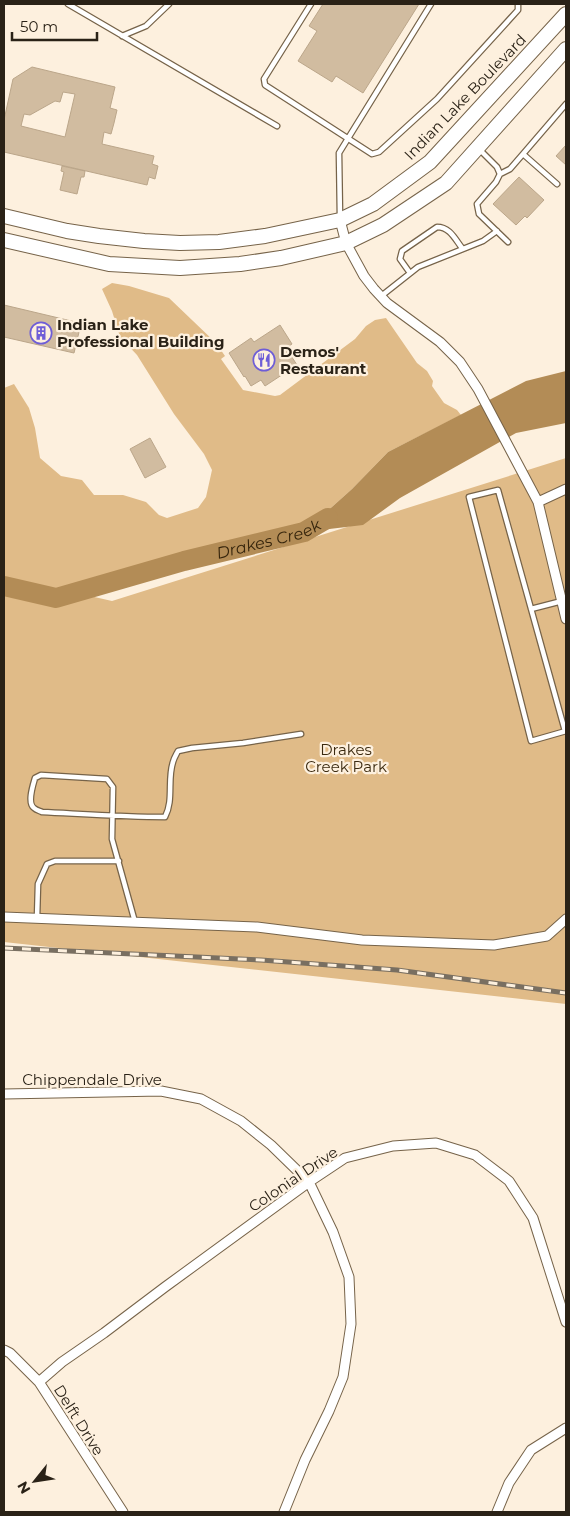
<svg xmlns="http://www.w3.org/2000/svg" width="570" height="1516" viewBox="0 0 570 1516" font-family="Montserrat,sans-serif">
	<rect width="100%" height="100%" fill="#fdf0de"/>
	<!-- green -->
	<path fill="#e0bb88" d="M112 283 129 286 169 298 216 343 225 356 221 359 243 390 275 396 280 395 355 339 366 326 375 320 386 318 417 363 427 371 433 381 432 386 444 403 457 410 461 415 388 452 352 489 304 532 184 561 77 593 112 601 566 458V1004L4 942V388L14 384 29 408 35 428 40 458 61 476 82 480 94 495H123L146 502 159 515 167 518 198 508 206 497 212 470 204 454 174 414 137 355 120 337 112 311 102 289Z"/>
	<!-- water -->
	<path fill="#b38c56" d="M566 371V423L516 433 400 498 363 525 304 532 352 489 388 452 526 381Z"/>
	<g fill="none" stroke-linecap="round" stroke-linejoin="round">
		<!-- river -->
		<path stroke="#b38c56" stroke-width="20" id="s1" d="M4 586 56 598 184 561 304 532 328 518"/>
	</g>
	<!-- building -->
	<path fill="#d1bca0" stroke="#bba68a" fill-rule="evenodd" d="M323 4H419L363 93 336 76 332 82 298 61 317 31 309 26Z
		M32 67 115 87 110 108 117 110 114 123 111 134 104 132 102 144 154 156 152 164 158 166 155 179 149 177 147 185 4 152V120L13 79ZM63 92 75 94 65 137 21 126 24 114 30 115 55 101 60 102Z
		M566 145V165L556 156Z
		M62 166 85 171 84 177H81L77 194 60 190 64 172 61 171Z
		M519 177 544 200 527 218 525 216 516 225 493 204Z
		M4 305 84 324 83 329 80 328 74 353 4 337Z
		M280 325 292 344 286 348 297 365 265 386 261 380 251 386 245 376 244 377 229 353 251 338 254 342Z
		M150 438 166 467 145 478 130 449Z"/>
	<g fill="none" stroke-linecap="round" stroke-linejoin="round">
		<!-- service casing -->
		<g stroke="#766349" stroke-width="7">
			<path id="service" d="M68 4 277 126
				M311 4 264 79 265 85 372 154 379 152 437 99 518 10V4
				M122 36 146 26 169 4
				M479 149 497 167 500 174 496 182 477 204 479 214 508 242
				M500 174 510 169 523 154
				M557 184 523 154 566 104
				M340 218 339 153 431 4
				M410 273 400 259 402 251 437 227C450 227 455 239 462 248
				M380 297 418 267 483 241 497 231
				M531 609 566 600
				M565 731 498 490 469 497 531 741 566 731
				M37 918 38 884 47 864 55 861H119
				M135 922 112 839 113 787 107 779 41 775 35 778C33 785 27 803 34 808 36 810 40 811 42 812 83 814 124 817 165 817 174 800 167 780 173 762 174 758 176 755 178 751L192 748 243 743 301 734"/>
		</g>
		<!-- minor casing -->
		<g stroke="#766349" stroke-width="11">
			<path id="minor" d="M340 220 346 243 364 276 374 289 387 303 440 342 460 362 478 389 538 502 566 619
				M538 502 566 489
				M4 917 257 927 362 940 494 945 547 936 566 919
				M4 1094 161 1091 201 1099 241 1121 271 1145 309 1182 333 1232 349 1277 351 1324 343 1377 329 1411 305 1460 284 1512
				M4 1350 10 1353 39 1382 123 1512
				M39 1382 62 1362 104 1333 165 1287 309 1182 345 1158 393 1146 436 1143 475 1155 509 1181 533 1218 566 1322
				M497 1512 509 1483 531 1450 566 1428"/>
		</g>
		<!-- secondary casing -->
		<g stroke="#766349" stroke-width="16">
			<path id="secondary" d="M4 216 67 231 99 236 144 241 180 243 219 242 265 236 340 220 373 204 430 162 566 14
				M4 240 109 264 180 268 240 264 281 258 346 243 383 225 446 183 566 49"/>
		</g>
		<!-- service -->
		<use href="#service" stroke="#fff" stroke-width="4.5"/>
		<!-- minor -->
		<use href="#minor" stroke="#fff" stroke-width="9"/>
		<!-- secondary -->
		<use href="#secondary" stroke="#fff" stroke-width="14"/>
		<!-- rail casing -->
		<g stroke="#796f61" stroke-width="5">
			<path id="rail" d="M4 948 261 960 397 970 566 993"/>
		</g>
		<!-- rail -->
		<use href="#rail" stroke="#fdf0de" stroke-width="3" stroke-dasharray="9" stroke-linecap="butt"/>
	</g>
	<!-- icons -->
	<defs>
		<g id="building-ring" transform="scale(1.125)"><circle r="9.5" fill="#fdf0de" stroke="#6e5dd7" stroke-width="1.5"/><path d="M-4-6H4V6H1V3H-1V6H-4ZM-2.5-4.3h1.7v1.8h-1.7ZM.8-4.3h1.7v1.8H.8ZM-2.5-1h1.7V.8h-1.7ZM.8-1h1.7V.8H.8Z" fill="#6e5dd7"/></g>
		<g id="restaurant-ring" transform="scale(1.125)"><circle r="9.5" fill="#fdf0de" stroke="#6e5dd7" stroke-width="1.5"/><path d="M-5-6h1v4h1v-4h1v4h1v-4h1v5L-1.5 .5V6h-2V.5L-5-1ZM5-6V6H3V1.5H1.5Q1.5-4 5-6Z" fill="#6e5dd7"/></g>
	</defs>
	<g fill-rule="evenodd">
		<use href="#building-ring" x="41" y="333"/>
		<use href="#restaurant-ring" x="264" y="360"/>
	</g>
	<g text-anchor="middle" dominant-baseline="central" stroke-width="4.5" stroke-linejoin="round" paint-order="stroke">
		<!-- street labels -->
		<g font-size="15" fill="#2a2217" stroke="#fdf0de">
			<text transform="translate(465 97) rotate(-46)">Indian Lake Boulevard</text>
			<text x="92" y="1079">Chippendale Drive</text>
			<text transform="translate(293 1179) rotate(-34)">Colonial Drive</text>
			<text transform="translate(79 1420) rotate(58)">Delft Drive</text>
		</g>
		<!-- poi labels -->
		<g font-size="15" font-weight="bold" fill="#2a2217" stroke="#fdf0de" text-anchor="start">
			<text x="57" y="324">Indian Lake<tspan x="57" dy="17">Professional Building</tspan></text>
			<text x="280" y="351">Demos'<tspan x="280" dy="17">Restaurant</tspan></text>
		</g>
		<!-- park labels -->
		<g font-size="15" fill="#3b2a10" stroke="#fdf0de">
			<text x="346" y="749">Drakes<tspan x="346" dy="17">Creek Park</tspan></text>
		</g>
		<!-- water labels -->
		<g font-size="16" font-style="italic" fill="#36250c" stroke="#fdf0de">
			<text stroke="none"><textPath href="#s1" startOffset="274">Drakes Creek</textPath></text>
		</g>
	</g>
	<!-- border -->
	<rect width="570" height="1516" fill="none" stroke="#2a2217" stroke-width="10"/>
	<!-- north arrow -->
	<g transform="translate(35 1481) rotate(240)" stroke="#fdf0de" stroke-width="4" paint-order="stroke">
	<path d="M0-4L9 19L0 12L-9 19Z" fill="#2a2217"/>
	<text y="-8" font-size="14" font-weight="bold" text-anchor="middle" fill="#2a2217">N</text>
	</g>
	<!-- scale -->
	<path d="M12 32v8h85v-8" fill="none" stroke="#2a2217" stroke-width="2.5"/>
	<text x="20" y="32" font-size="15" fill="#2a2217" stroke="#fdf0de" stroke-width="4" paint-order="stroke">50 m</text>
</svg>
